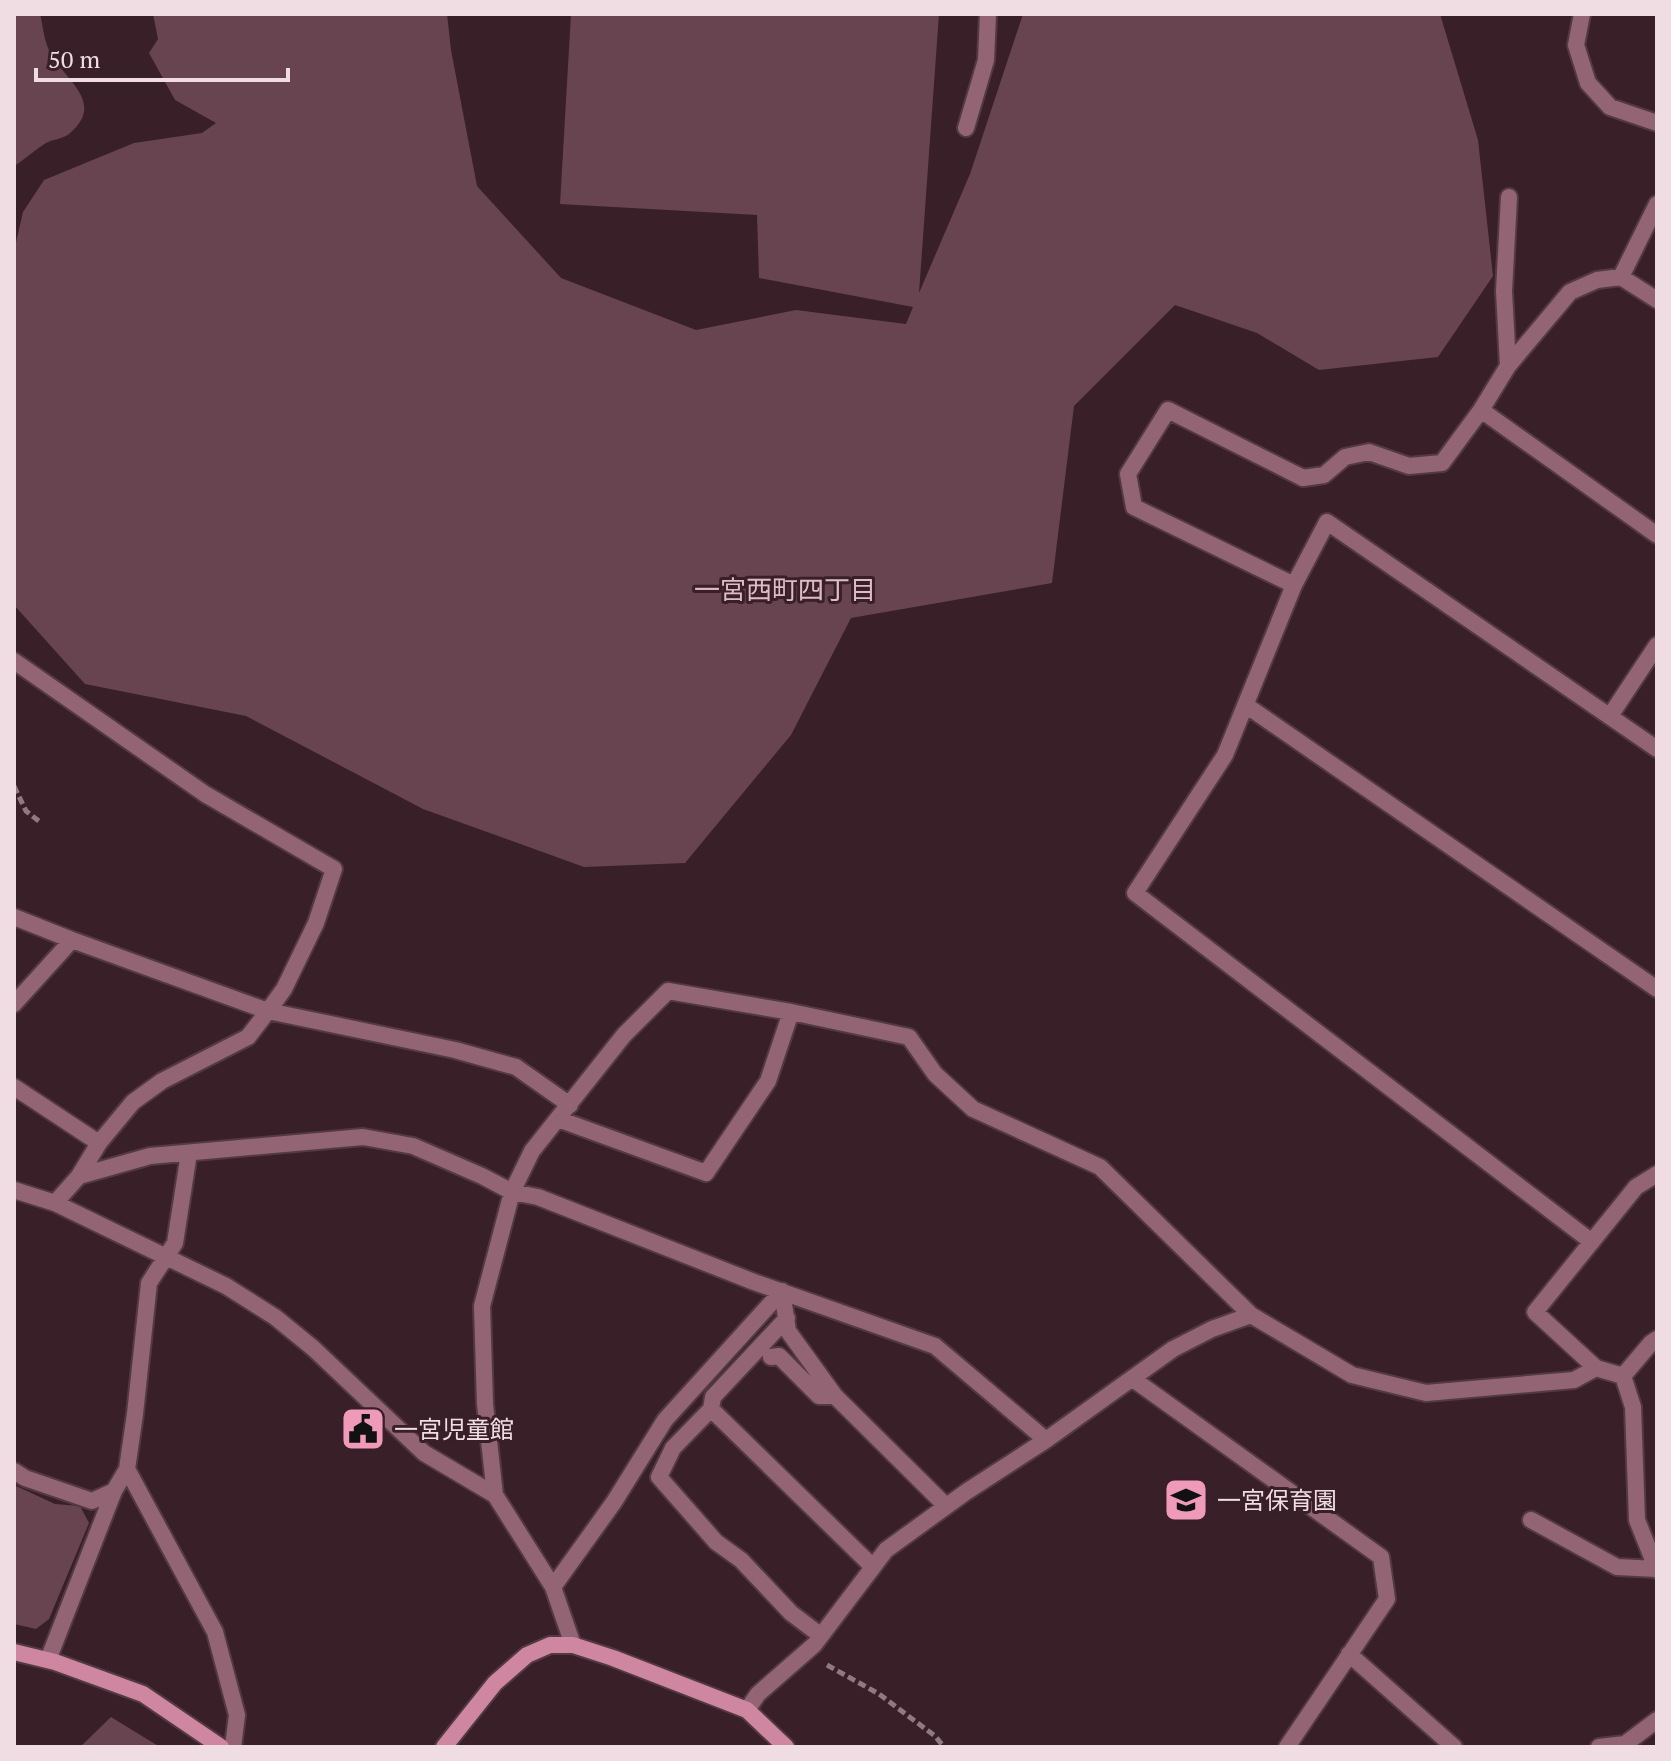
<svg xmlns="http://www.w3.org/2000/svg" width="1671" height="1761" viewBox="0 0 1671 1761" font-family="'PT Serif','Noto Sans JP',serif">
	<rect width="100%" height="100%" fill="#391f28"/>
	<!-- green -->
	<path fill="#674450" d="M14 14H40C43 26 44 40 49 50 64 81 107 102 69 134 62 139 54 139 46 143 36 149 26 158 16 165Z
		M153 14H447L451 50 477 186 561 278 696 330 796 310 906 324 913 307 759 278 757 215 560 204 571 14H939L919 293 970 174 1023 14H1440L1478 140 1493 276 1438 357 1319 370 1257 333 1175 305 1074 406 1052 583 851 618 791 735 685 863 584 867 423 809 246 716 85 684 14 605V251L23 212 44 180 134 143 202 133 216 123 175 100 149 53 158 39Z
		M14 1485 55 1504 80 1506 89 1523 49 1619 36 1629 14 1624Z
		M111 1717 160 1747H80Z"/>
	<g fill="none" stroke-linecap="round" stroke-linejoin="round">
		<!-- street casing -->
		<g stroke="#533a42" stroke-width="20">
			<path id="street" d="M1582 14 1576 45 1588 83 1610 107 1657 123
				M966 128 986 60 988 14
				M1621 277 1657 204
				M1508 366 1504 291 1509 197
				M1481 410 1657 535
				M1294 585 1134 507 1128 474 1168 410 1303 478 1324 475 1345 457 1369 452 1409 466 1442 463 1481 410 1508 366 1570 292 1597 280 1621 277 1657 300
				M14 661 205 794 334 869 316 923 284 989 268 1011 72 940 14 917
				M1247 706 1657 989
				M1610 716 1657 645
				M14 1004 72 940
				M14 1087 99 1143
				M558 1119 706 1173 768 1081 791 1012
				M1657 1174 1636 1187 1535 1312 1596 1368 1623 1376 1633 1407 1637 1520 1657 1570
				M79 1176 99 1143 133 1102 162 1081 248 1037 268 1011 455 1050 516 1067 570 1105
				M14 1190 55 1203 226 1286 275 1317 313 1348 424 1453 495 1495 553 1587 573 1645
				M55 1203 79 1176 150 1156 363 1137 413 1146 482 1176 512 1192 538 1197 754 1282 935 1346 1046 1440
				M1592 1242 1135 893 1225 755 1294 585 1327 522 1657 749
				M782 1291 788 1331 835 1396 946 1506
				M771 1357 779 1356 819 1396H835
				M1623 1376 1651 1343 1657 1339
				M1133 1379 1381 1557 1387 1599 1287 1747
				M711 1409 713 1397 787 1318
				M127 1469 215 1632 237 1715 233 1747
				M14 1471 25 1478 92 1501 114 1491 127 1469 135 1414 149 1283 175 1243 189 1153
				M495 1495 485 1404 482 1306 512 1192 532 1151 624 1035 668 991 791 1012 909 1037 935 1074 973 1109 1100 1167 1251 1315 1352 1375 1426 1393 1574 1380 1596 1368
				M1531 1520 1617 1567 1656 1569
				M553 1587 614 1502 665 1420 782 1291
				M820 1635 791 1613 741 1560 716 1542 659 1477 673 1448 711 1409 873 1567
				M1349 1654 1454 1747
				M48 1660 114 1491
				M747 1710 758 1694 814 1645 886 1550 966 1492 1046 1440 1173 1349 1212 1329 1251 1315
				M1599 1747 1625 1744 1657 1720"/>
		</g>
		<!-- secondary casing -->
		<g stroke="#533a42" stroke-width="20">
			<path id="secondary" d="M14 1652 55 1662 143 1694 221 1747
				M444 1747 495 1683 527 1655 550 1645H573L613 1658 747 1710 786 1747"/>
		</g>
		<!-- path -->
		<path stroke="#907981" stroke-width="5" stroke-dasharray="8 4" stroke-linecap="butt" d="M14 786 26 811 40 822
			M827 1665 879 1694 935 1736 944 1747"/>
		<!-- street -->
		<use href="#street" stroke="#936574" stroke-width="16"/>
		<!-- secondary -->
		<use href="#secondary" stroke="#cf86a0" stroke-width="16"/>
	</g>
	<!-- icons -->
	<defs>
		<g id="civic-square" transform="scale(2.3)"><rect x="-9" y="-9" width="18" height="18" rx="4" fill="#ef9ab8" stroke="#391f28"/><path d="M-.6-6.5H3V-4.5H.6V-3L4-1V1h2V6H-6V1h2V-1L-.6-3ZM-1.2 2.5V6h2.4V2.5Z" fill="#111"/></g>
		<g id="school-square" transform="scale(2.3)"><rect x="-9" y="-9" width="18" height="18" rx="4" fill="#ef9ab8" stroke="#391f28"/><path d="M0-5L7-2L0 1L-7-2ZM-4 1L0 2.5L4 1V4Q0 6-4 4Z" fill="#111"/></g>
	</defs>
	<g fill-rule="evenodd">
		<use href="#civic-square" x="363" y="1429"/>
		<use href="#school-square" x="1186" y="1500"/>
	</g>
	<g text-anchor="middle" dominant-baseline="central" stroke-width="6" stroke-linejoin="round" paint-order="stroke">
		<!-- poi labels -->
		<g font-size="24" fill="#f0dde3" stroke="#391f28" text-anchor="start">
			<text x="394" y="1429">一宮児童館</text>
			<text x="1217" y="1500">一宮保育園</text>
		</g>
		<!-- neighbourhood labels -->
		<g font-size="26" fill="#debbc6" stroke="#391f28">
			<text x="785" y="589">一宮西町四丁目</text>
		</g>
	</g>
	<!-- border -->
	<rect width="1671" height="1761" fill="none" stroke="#f0dde3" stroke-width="32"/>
	<!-- scale -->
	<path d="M36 68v12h252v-12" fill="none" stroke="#f0dde3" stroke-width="4"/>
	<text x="48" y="68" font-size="24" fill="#f0dde3" stroke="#391f28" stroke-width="6" paint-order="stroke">50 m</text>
</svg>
